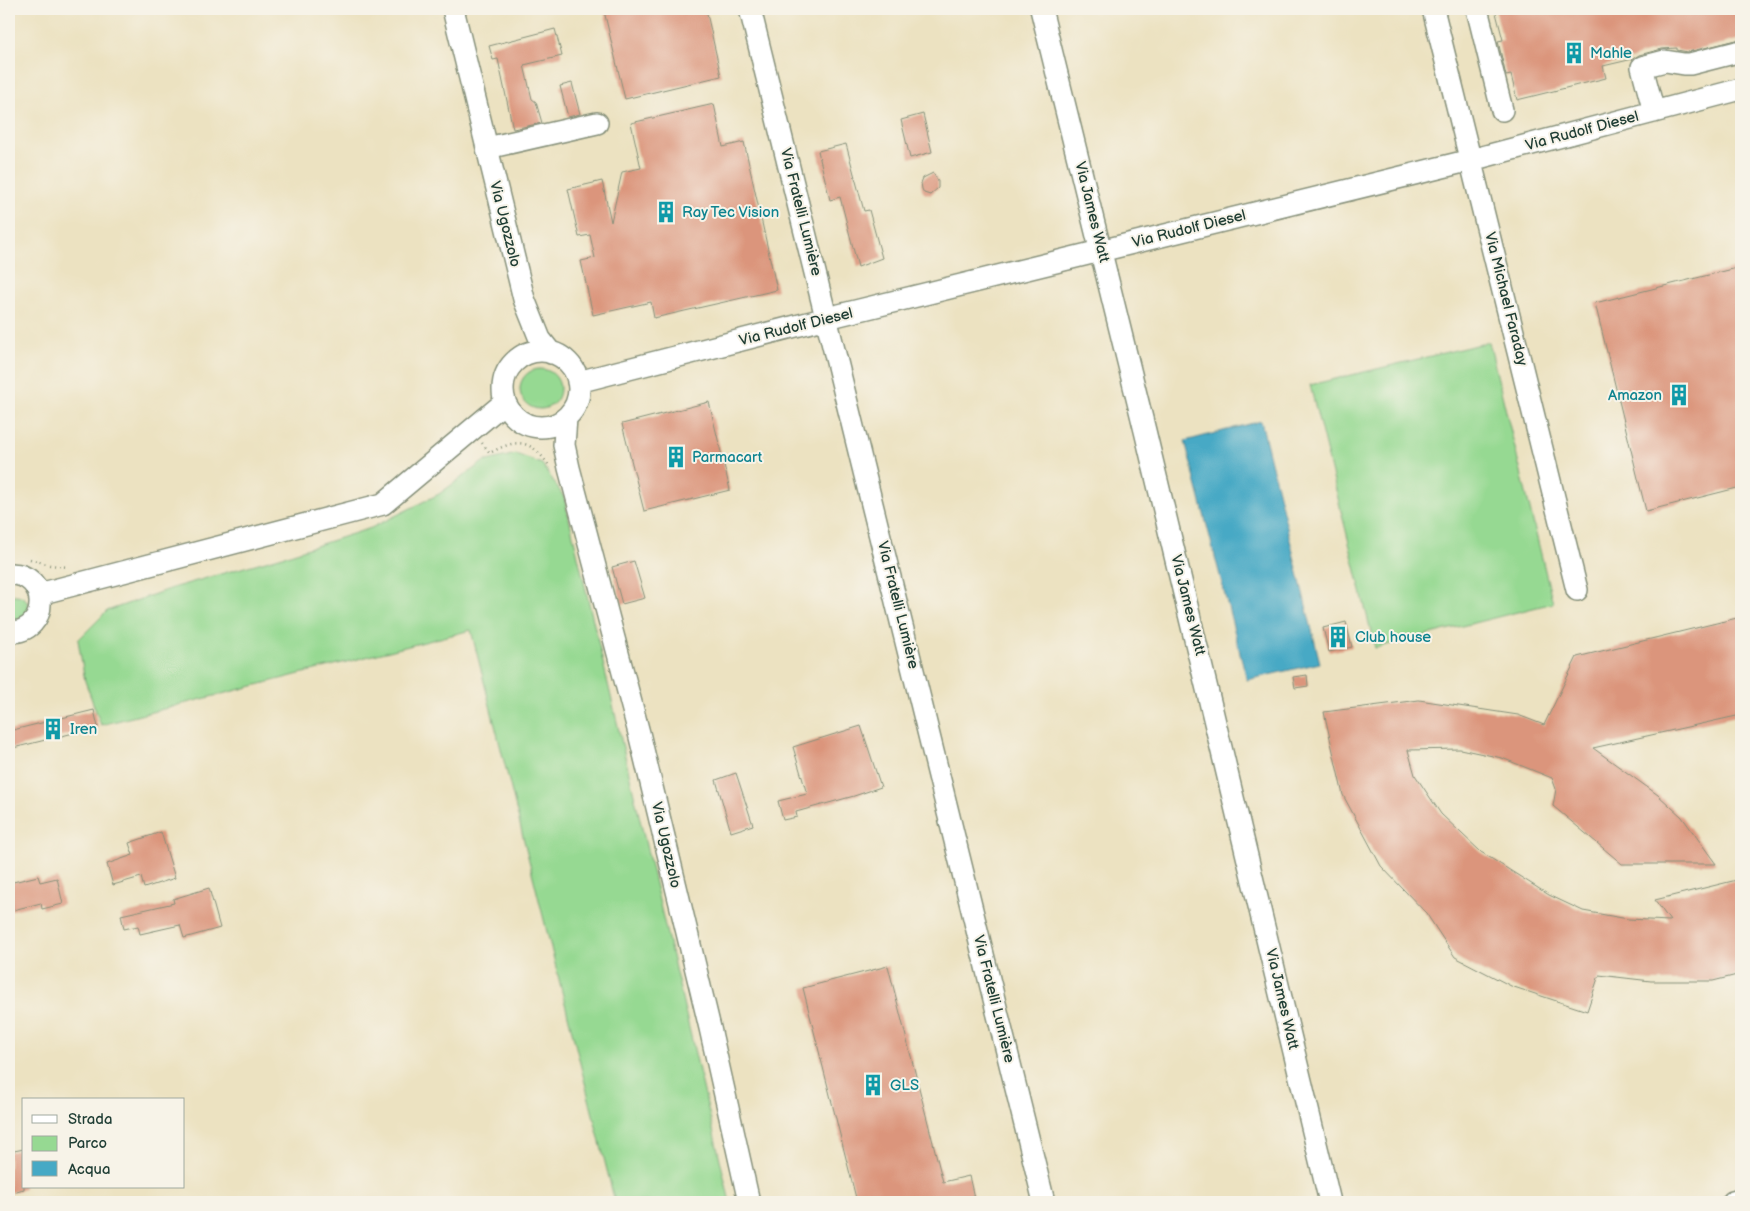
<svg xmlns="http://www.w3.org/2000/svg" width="1750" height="1211" viewBox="0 0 1750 1211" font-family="'Balsamiq Sans',sans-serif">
	<rect width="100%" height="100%" fill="#f7f3e8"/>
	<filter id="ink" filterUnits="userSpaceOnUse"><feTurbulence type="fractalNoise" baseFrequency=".02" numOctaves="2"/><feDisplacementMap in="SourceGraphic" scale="10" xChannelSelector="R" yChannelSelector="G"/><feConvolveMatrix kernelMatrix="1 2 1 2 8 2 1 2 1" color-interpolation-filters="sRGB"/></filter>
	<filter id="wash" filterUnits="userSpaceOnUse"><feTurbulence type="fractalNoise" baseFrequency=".0096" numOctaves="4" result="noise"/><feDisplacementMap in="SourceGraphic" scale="20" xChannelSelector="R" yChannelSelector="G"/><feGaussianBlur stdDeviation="1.12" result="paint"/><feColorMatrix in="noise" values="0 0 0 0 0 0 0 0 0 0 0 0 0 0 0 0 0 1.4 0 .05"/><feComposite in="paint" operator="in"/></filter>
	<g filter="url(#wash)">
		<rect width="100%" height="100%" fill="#ece2c1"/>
		<!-- green -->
		<path fill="#96d992" stroke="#5a8b63" d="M1489 342 1553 603 1375 648 1310 385Z
			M520 389a20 20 0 1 1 40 0a20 20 0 1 1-40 0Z
			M516 454 542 464 564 497 730 1202H615L471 630 101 725 85 681 78 640 107 611 172 588 290 554 371 528 439 494 483 462Z
			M12 595C23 594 29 600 29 610L21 621H13L9 619V597Z"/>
		<!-- water -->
		<path fill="#46a9c5" stroke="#32737c" d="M1261 421 1320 663 1247 680 1185 441Z"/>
		<g id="blocks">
			<!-- building -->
			<path fill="#db957b" d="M612 9H706L721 76 625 99 604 11Z
				M1495 9H1741V39L1688 52 1677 50V48L1662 49 1639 55 1633 59 1603 66 1606 78 1517 100 1511 75 1506 76 1498 41 1503 40Z
				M555 29 562 56 524 65 532 99 536 102 542 123 513 129 498 59 493 60 489 46Z
				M572 83 580 114 568 117 560 86Z
				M714 104 723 147 744 142 777 290 654 318 651 302 593 315 581 261 595 258 590 235 579 237 568 189 602 181 611 222 622 172 641 168 631 123Z
				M923 114 932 152 910 158 901 120Z
				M846 144 864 211 869 210 882 258 858 267 840 197 830 200 818 151Z
				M933 173 938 181V188L930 195 924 193 922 189 921 183 923 178Z
				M1741 267V487L1646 511 1595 303Z
				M709 402 730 490 644 511 622 424Z
				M634 561 645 598 622 604 612 567Z
				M1741 617V715L1593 748 1658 795 1682 817 1716 864H1622L1553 806 1556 789 1552 778 1502 758 1460 749 1408 750 1415 775 1441 814 1481 852 1549 895 1583 911 1628 919 1670 921 1655 900 1741 879V974L1713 981H1651L1599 975 1587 1011 1511 986 1455 957 1426 913 1381 866 1343 795 1324 712 1419 700 1518 715 1544 725 1577 657Z
				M1346 622 1352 647 1329 652 1323 628Z
				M1307 675 1308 686 1295 688 1293 677Z
				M94 710 98 727 9 749V731Z
				M861 726 881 787 854 796 796 812 797 817 783 820 778 801 807 794 793 747Z
				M736 773 753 825 731 832 716 780Z
				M161 832 175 878 144 888 141 877 113 885 107 864 133 855 129 843Z
				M38 876 40 882 57 878 63 904 42 909 41 903 9 911V883Z
				M209 888 220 928 184 938 180 925 140 934 138 926 124 929 121 915 174 903 173 899Z
				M888 966 943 1182 969 1176 975 1202H857L803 988Z
				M24 1149V1189L9 1193V1152Z"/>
		</g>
	</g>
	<g filter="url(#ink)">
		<use href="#blocks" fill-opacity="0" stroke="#86907a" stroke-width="1"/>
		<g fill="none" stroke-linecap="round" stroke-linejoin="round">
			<!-- minor casing -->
			<g stroke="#86907a" stroke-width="24">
				<path id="minor" d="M453 9 524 299 540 339 551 353
					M750 9 1044 1202
					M1041 9C1140 406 1236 804 1330 1202
					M1433 9 1577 590
					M1477 9 1502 110
					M1654 112 1642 67 1665 61 1684 64H1690L1741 51
					M487 148 597 123
					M503 389a38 38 0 1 1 76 0a38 38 0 1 1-76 0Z
					M578 382 827 318 1471 160 1741 89
					M566 418 564 445 569 468 639 733 710 1028 749 1202
					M9 574C50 572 51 633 9 632
					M39 594 383 504 505 402
					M1733 1202 1741 1200"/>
			</g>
			<!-- path -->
			<path stroke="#86907a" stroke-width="2.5" stroke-dasharray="1 4" stroke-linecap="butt" d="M482 443 490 453C507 444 522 437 538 452 543 458 547 461 550 468
				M30 559 50 565 68 567"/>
			<!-- minor -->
			<use href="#minor" stroke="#fff" stroke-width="21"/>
		</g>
	</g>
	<!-- icons -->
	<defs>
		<g id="building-bare" transform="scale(1.725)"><path d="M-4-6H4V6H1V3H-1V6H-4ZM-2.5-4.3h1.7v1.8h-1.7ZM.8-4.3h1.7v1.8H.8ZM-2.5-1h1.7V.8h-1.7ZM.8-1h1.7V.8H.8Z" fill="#0f9aa8" stroke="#f7f3e8" stroke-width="2.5" paint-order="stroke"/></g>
	</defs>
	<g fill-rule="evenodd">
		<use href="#building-bare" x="1574" y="53"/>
		<use href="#building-bare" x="666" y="212"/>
		<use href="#building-bare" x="1679" y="395"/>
		<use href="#building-bare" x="676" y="457"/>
		<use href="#building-bare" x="1338" y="637"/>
		<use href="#building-bare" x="53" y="729"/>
		<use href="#building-bare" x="873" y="1085"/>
	</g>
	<g text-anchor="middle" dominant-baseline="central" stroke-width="4" stroke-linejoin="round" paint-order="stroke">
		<!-- culture labels -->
		<g font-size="15" fill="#0d838f" stroke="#f7f3e8" text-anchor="start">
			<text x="1590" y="53">Mahle</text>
			<text x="682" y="212">Ray Tec Vision</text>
			<text x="1662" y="395" text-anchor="end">Amazon</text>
			<text x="692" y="457">Parmacart</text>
			<text x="1355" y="637">Club house</text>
			<text x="70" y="729">Iren</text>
			<text x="890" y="1085">GLS</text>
		</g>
		<!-- street labels -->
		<g font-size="15" fill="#1f3d34" stroke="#f7f3e8">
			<text transform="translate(1582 131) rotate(-15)">Via Rudolf Diesel</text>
			<text transform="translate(801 212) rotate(76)">Via Fratelli Lumière</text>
			<text transform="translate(1092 212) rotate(76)">Via James Watt</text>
			<text transform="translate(505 224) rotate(76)">Via Ugozzolo</text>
			<text transform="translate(1189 229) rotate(-14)">Via Rudolf Diesel</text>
			<text transform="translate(1506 299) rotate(76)">Via Michael Faraday</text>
			<text transform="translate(796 327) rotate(-14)">Via Rudolf Diesel</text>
			<text transform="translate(898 605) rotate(76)">Via Fratelli Lumière</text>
			<text transform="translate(1188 605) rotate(76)">Via James Watt</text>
			<text transform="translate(666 845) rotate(77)">Via Ugozzolo</text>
			<text transform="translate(994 999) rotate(76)">Via Fratelli Lumière</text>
			<text transform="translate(1282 999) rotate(77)">Via James Watt</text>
		</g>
	</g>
	<!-- margin -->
	<rect width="1750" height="1211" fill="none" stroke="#f7f3e8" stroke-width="30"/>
	<!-- legend -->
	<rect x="22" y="1098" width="162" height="90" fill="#f7f3e8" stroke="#a1aaa0"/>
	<rect x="32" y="1115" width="25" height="8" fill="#ffffff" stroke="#a1aaa0"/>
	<text x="68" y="1124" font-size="15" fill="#1f3d34">Strada</text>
	<rect x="32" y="1136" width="25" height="15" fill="#96d992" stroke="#a1aaa0"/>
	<text x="68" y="1148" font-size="15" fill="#1f3d34">Parco</text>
	<rect x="32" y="1161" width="25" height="15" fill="#46a9c5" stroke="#a1aaa0"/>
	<text x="68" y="1174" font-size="15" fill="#1f3d34">Acqua</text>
</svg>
